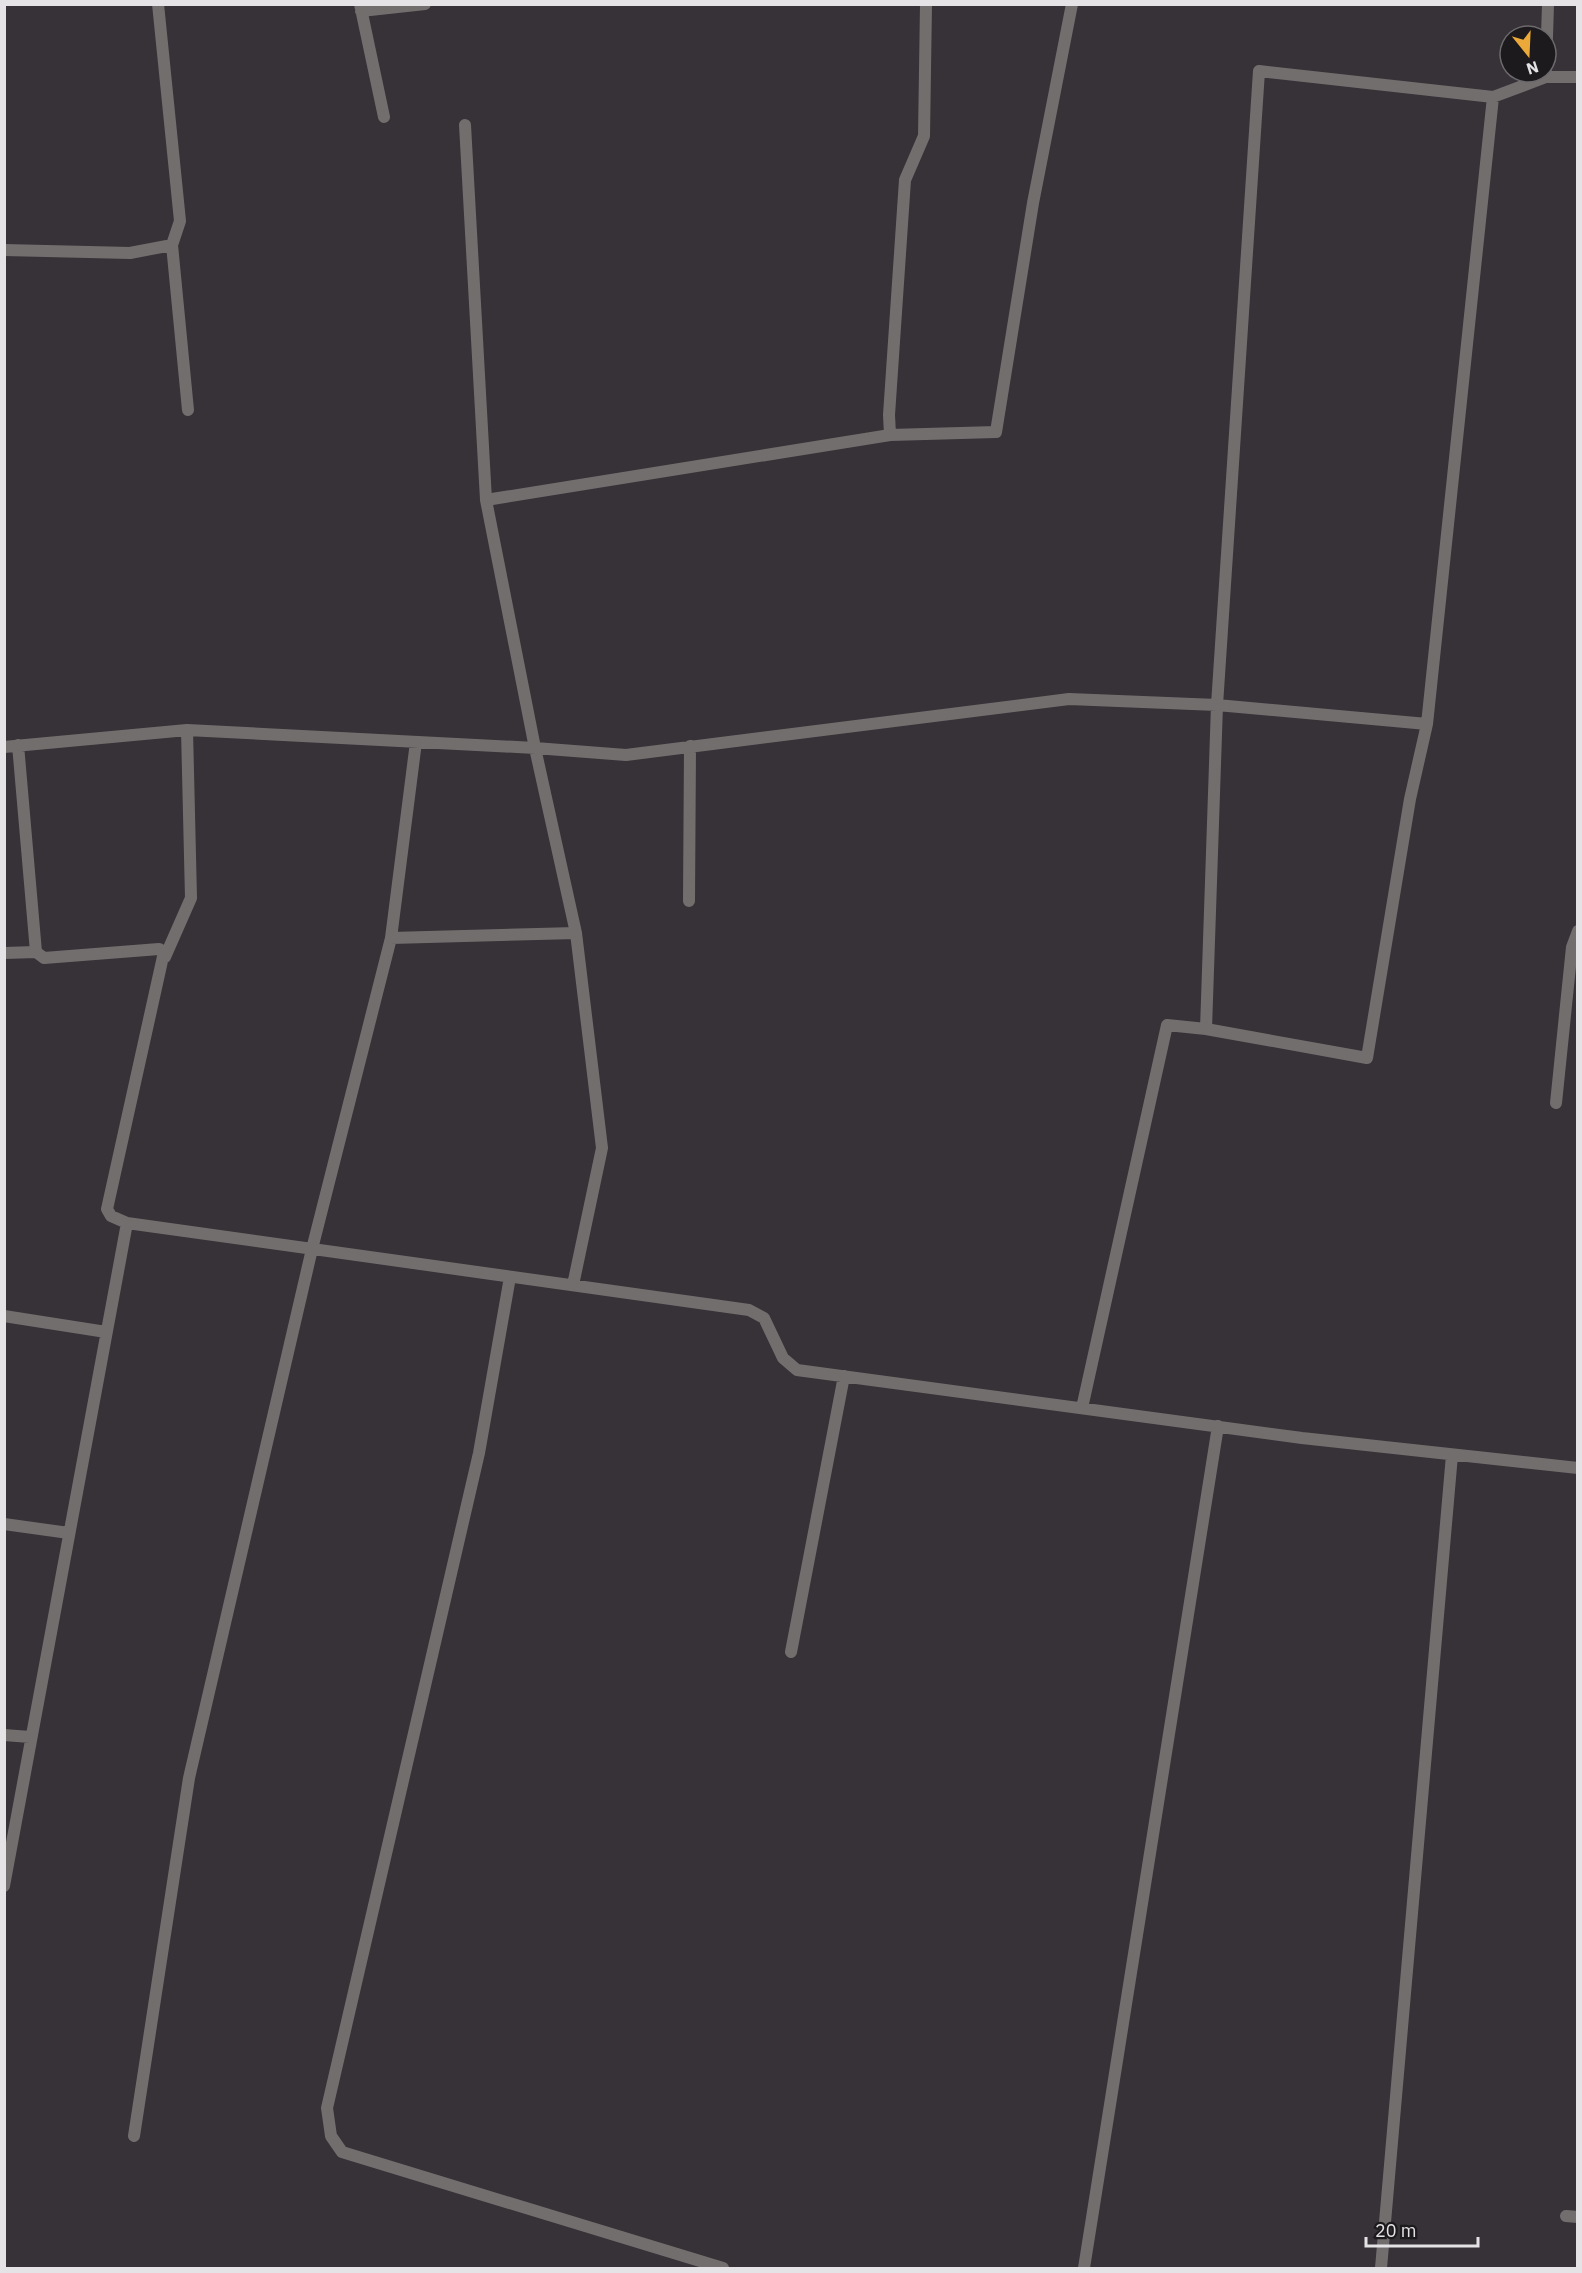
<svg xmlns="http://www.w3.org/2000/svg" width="1582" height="2273" viewBox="0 0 1582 2273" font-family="'IBM Plex Sans',sans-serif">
	<rect width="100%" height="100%" fill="#363237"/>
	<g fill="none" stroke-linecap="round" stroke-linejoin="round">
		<!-- minor -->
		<path stroke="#736e6e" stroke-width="12" d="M158 4 180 221 172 245 188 410
			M360 4 384 117
			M361 11 425 4
			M1546 69 1548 4
			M1546 77H1578
			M1493 97 1427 724 1410 799 1367 1058 1206 1029 1217 705 1259 71 1493 97 1546 77V72
			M465 125 486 500 535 748 576 933 602 1148 573 1285
			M4 250 130 253 172 245
			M890 435 889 415 905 180 924 136 926 4
			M486 500 890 435 996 432 1033 203 1072 4
			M18 745 36 952 44 958 159 949 164 952 107 1209 111 1216 127 1223 749 1310 764 1318 783 1358 797 1370 1302 1438 1578 1468
			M4 747 187 730 535 748 626 755 1069 699 1217 705 1427 724
			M689 901 690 746
			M391 938 576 933
			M4 953 36 952
			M165 957 191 898 187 730
			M1556 1103 1572 947 1578 931
			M510 1277 479 1453 327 2108 331 2136 342 2152 723 2268
			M4 1316 106 1332
			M1082 1408 1167 1025 1206 1029
			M4 1524 69 1533
			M791 1652 844 1376
			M4 1735 30 1737
			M4 1886 127 1223
			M134 2136 189 1778 312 1249 391 938 416 742
			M1566 2216 1578 2217
			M1084 2268 1218 1426
			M1381 2268 1452 1455"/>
	</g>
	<!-- border -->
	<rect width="1582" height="2273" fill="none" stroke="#e6e3e7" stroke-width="12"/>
	<!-- north arrow -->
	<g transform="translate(1528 54) rotate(162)"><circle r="28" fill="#1c1a1d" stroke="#6d6a6e" stroke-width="1.5"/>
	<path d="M0-4.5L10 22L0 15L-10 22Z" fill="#eba93a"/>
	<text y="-9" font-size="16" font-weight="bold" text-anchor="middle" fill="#e6e3e7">N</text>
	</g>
	<!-- scale -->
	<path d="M1366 2237v9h112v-9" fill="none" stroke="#e6e3e7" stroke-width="3"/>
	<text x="1375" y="2237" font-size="18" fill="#e6e3e7" stroke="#1c1a1d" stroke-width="4.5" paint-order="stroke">20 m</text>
</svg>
